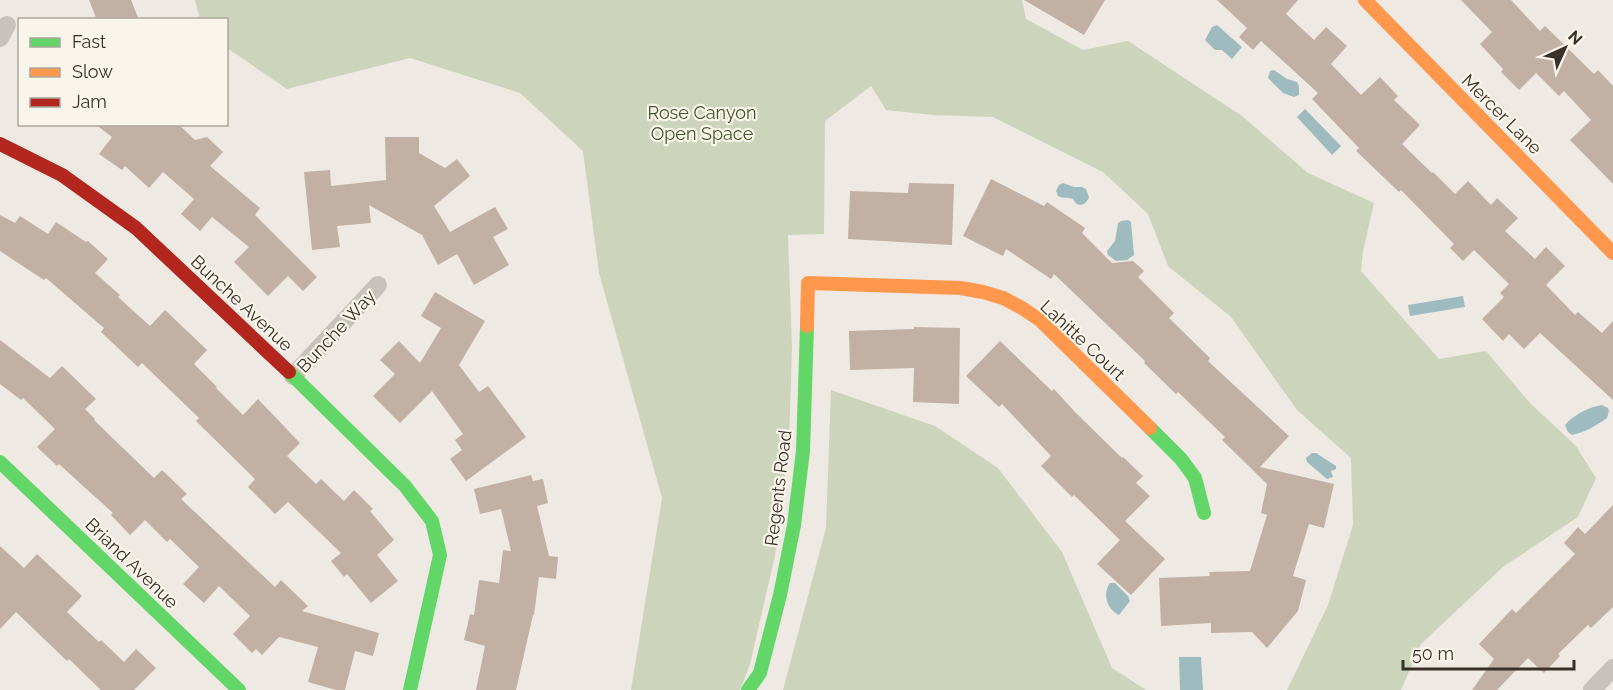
<svg xmlns="http://www.w3.org/2000/svg" width="1613" height="690" viewBox="0 0 1613 690" font-family="Raleway,sans-serif">
	<rect width="100%" height="100%" fill="#eeeae3"/>
	<!-- green -->
	<path fill="#ccd4bc" d="M195 0H1022L1026 19 1083 50 1128 41 1242 116 1308 173 1374 203 1363 251 1361 271 1439 359 1486 351 1530 403 1576 446 1596 478 1578 517 1503 567 1421 644 1401 690H1287L1328 605 1353 525 1351 458 1297 410 1231 317 1168 266 1148 214 1103 172 993 117 933 115 886 110 871 86 825 121 824 234 788 235 792 349 789 442 775 556 750 664 740 690H631L662 498 599 273 583 151 520 93 410 58 287 89 227 48 226 20 200 19Z
		M831 390 935 426 998 468 1062 552 1112 668 1146 690H783L826 528Z"/>
	<!-- water -->
	<path fill="#9ebcbf" d="M1217 25 1242 47 1232 59 1222 50H1215L1205 40 1212 27Z
		M1274 70 1287 79 1297 82 1299 86V95L1294 97 1283 93 1268 78 1270 71Z
		M1305 109 1341 146 1332 155 1297 117Z
		M1063 183 1074 187H1082L1086 189 1089 197C1086 206 1077 208 1073 199 1068 197 1065 199 1058 196L1056 191 1059 185Z
		M1128 220 1131 222 1134 255 1127 260 1116 261 1108 255 1107 251 1115 241 1118 223 1121 221Z
		M1463 296 1465 307 1410 316 1408 305Z
		M1602 405 1608 408 1609 411 1607 418C1596 426 1585 432 1572 435L1568 432 1565 425C1575 414 1587 408 1602 405Z
		M1312 453H1316L1336 466V469L1331 471 1333 477 1327 479 1307 462 1306 458Z
		M1110 583H1115L1128 596 1130 601 1119 615C1107 610 1102 594 1110 583Z
		M1201 657 1203 690H1180L1179 657Z"/>
	<!-- building -->
	<path fill="#c2b0a4" d="M89 0H131L139 20H97Z
		M1024 0H1105L1084 35Z
		M1217 0H1298L1286 14 1314 40 1326 27 1347 46 1331 64 1361 95 1380 77 1398 96 1394 100 1420 125 1402 144 1432 173 1433 172 1455 194 1468 181 1491 205 1497 198 1518 218 1505 231 1535 259 1546 247 1565 266 1546 285 1575 315 1578 312 1602 333 1613 321V400L1540 333 1524 349 1509 334 1503 341 1482 319 1504 297 1500 293 1509 284 1474 250 1463 261 1450 248 1454 244 1401 190 1399 192 1356 151 1359 148 1312 99 1318 93 1261 41 1253 50 1239 37 1247 28Z
		M1461 0H1511L1540 31 1545 26 1594 74 1598 70 1613 86V184L1570 140 1591 120 1564 91 1559 96 1536 73 1519 90 1501 72 1503 69 1480 44 1492 32Z
		M95 124H178L195 140 207 137 223 152 210 166 260 208 255 215 317 277 303 291 288 276 268 296 234 262 249 247 212 217 200 231 181 214 194 199 163 172 149 188 125 166 122 170 99 154 112 137Z
		M385 137H419V153L445 168 457 159 470 176 434 206 450 232 495 207 508 229 493 237 509 265 474 285 457 254 438 265 422 235 369 205 371 223 337 226 340 247 312 250 304 172 330 170 331 186 386 180Z
		M991 179 1044 206 1047 202 1085 228 1082 233 1112 263 1133 261 1144 271 1138 277 1174 313 1169 318 1210 358 1208 361 1289 436 1260 467 1334 484 1324 528 1309 524 1293 576 1306 580 1298 611 1267 648 1252 632 1211 633V623L1161 626 1159 578 1210 576 1209 572 1250 571 1267 515 1261 513 1267 484 1222 440 1225 437 1178 392 1176 394 1144 363 1145 361 1054 274 1051 279 1006 249 1003 256 963 236Z
		M909 183 954 184 952 245 848 239 850 191 908 193Z
		M0 215 15 223 20 216 48 234 56 222 86 242 88 241 108 259 95 273 120 295 118 297 150 326 165 310 207 350 194 364 217 387 216 388 243 415 258 399 300 443 287 456 316 484 321 479 344 501 354 490 373 509 370 511 394 540 377 555 398 581 371 603 347 574 344 577 331 561 341 553 288 502 275 514 248 487 255 479 196 421 199 418 142 363 138 367 101 332 104 328 46 278 44 280 0 251Z
		M435 292 485 321 459 365 479 392 488 386 526 437 466 481 450 459 462 450 455 440 463 434 432 391 400 423 373 396 395 374 380 360 399 341 420 363 441 328 421 316Z
		M914 327 960 328 959 404 913 402 914 368 850 370 849 331 914 329Z
		M0 340 50 378 62 366 96 399 85 409 95 419 94 420 154 478 162 470 187 494 181 499 275 587 281 580 308 606 302 611 379 633 373 656 355 651 345 690H336L308 682 318 647 279 637 262 655 256 649 252 653 233 634 250 616 219 586 204 603 183 584 199 567 170 539 167 542 145 520 130 535 111 515 113 513 83 486 59 464 57 466 37 447 55 429 23 398 21 400 0 384Z
		M1000 341 1052 391 1054 389 1075 412 1122 458 1123 457 1143 476 1136 483 1150 496 1125 521 1165 559 1131 595 1097 564 1120 540 1074 495 1072 497 1041 466 1051 456 1002 404 999 407 966 376Z
		M531 475 533 481 543 479 548 503 537 506 549 556 558 557 556 579 539 577 534 615H533L516 690H476L485 646 464 640 470 614 474 615 479 580 499 583 503 550 511 551 501 509 480 514 474 489Z
		M1613 505V607L1591 628 1588 625 1558 654 1560 656 1544 673 1528 658 1497 690H1472L1494 659 1479 644 1512 609 1516 613 1575 554 1564 543 1578 527 1585 534Z
		M0 546 24 568 37 554 82 596 67 612 99 642 101 640 124 662 136 649 156 668 134 690H101L69 659 67 661 16 612 0 629Z"/>
	<g fill="none" stroke-linecap="round" stroke-linejoin="round">
		<!-- street -->
		<path stroke="#c7c2bb" stroke-width="18" d="M0 38 7 25
			M293 376 378 285
			M1592 690 1613 668"/>
		<!-- fast -->
		<path stroke="#63d668" stroke-width="14" d="M289 372 405 486 432 521 440 555 410 690
			M1150 428 1181 459 1195 478 1204 513
			M0 462 239 690
			M748 690 760 673 780 595 794 525 803 451 807 326"/>
		<!-- slow -->
		<path stroke="#ff974d" stroke-width="14" d="M1365 0 1613 253
			M807 326 808 283 961 288 983 292 1003 298 1022 308 1040 320 1150 428"/>
		<!-- jam -->
		<path stroke="#b3261e" stroke-width="14" d="M0 144 62 175 136 228 289 372"/>
	</g>
	<g text-anchor="middle" dominant-baseline="central" stroke-width="4.5" stroke-linejoin="round" paint-order="stroke">
		<!-- park labels -->
		<g font-size="18" fill="#42572d" stroke="#faf5ea">
			<text x="702" y="112">Rose Canyon<tspan x="702" dy="21">Open Space</tspan></text>
		</g>
		<!-- street labels -->
		<g font-size="18" fill="#383029" stroke="#faf5ea">
			<text transform="translate(1502 114) rotate(45)">Mercer Lane</text>
			<text transform="translate(242 303) rotate(43)">Bunche Avenue</text>
			<text transform="translate(336 331) rotate(-47)">Bunche Way</text>
			<text transform="translate(1083 340) rotate(43)">Lahitte Court</text>
			<text transform="translate(778 488) rotate(-83)">Regents Road</text>
			<text transform="translate(132 563) rotate(44)">Briand Avenue</text>
		</g>
	</g>
	<!-- legend -->
	<rect x="18" y="18" width="210" height="108" fill="#faf5ea" stroke="#aca69d" stroke-width="1.5"/>
	<rect x="30" y="38" width="30" height="9" fill="#63d668" stroke="#aca69d" stroke-width="1.5"/>
	<text x="72" y="48" font-size="18" fill="#383029">Fast</text>
	<rect x="30" y="68" width="30" height="9" fill="#ff974d" stroke="#aca69d" stroke-width="1.5"/>
	<text x="72" y="78" font-size="18" fill="#383029">Slow</text>
	<rect x="30" y="98" width="30" height="9" fill="#b3261e" stroke="#aca69d" stroke-width="1.5"/>
	<text x="72" y="108" font-size="18" fill="#383029">Jam</text>
	<!-- north arrow -->
	<g transform="translate(1565 48) rotate(45)" stroke="#faf5ea" stroke-width="4.5" paint-order="stroke">
	<path d="M0-4.5L10 22L0 15L-10 22Z" fill="#383029"/>
	<text y="-9" font-size="16" font-weight="bold" text-anchor="middle" fill="#383029">N</text>
	</g>
	<!-- scale -->
	<path d="M1403 660v9h171v-9" fill="none" stroke="#383029" stroke-width="3"/>
	<text x="1412" y="660" font-size="18" fill="#383029" stroke="#faf5ea" stroke-width="4.5" paint-order="stroke">50 m</text>
</svg>
